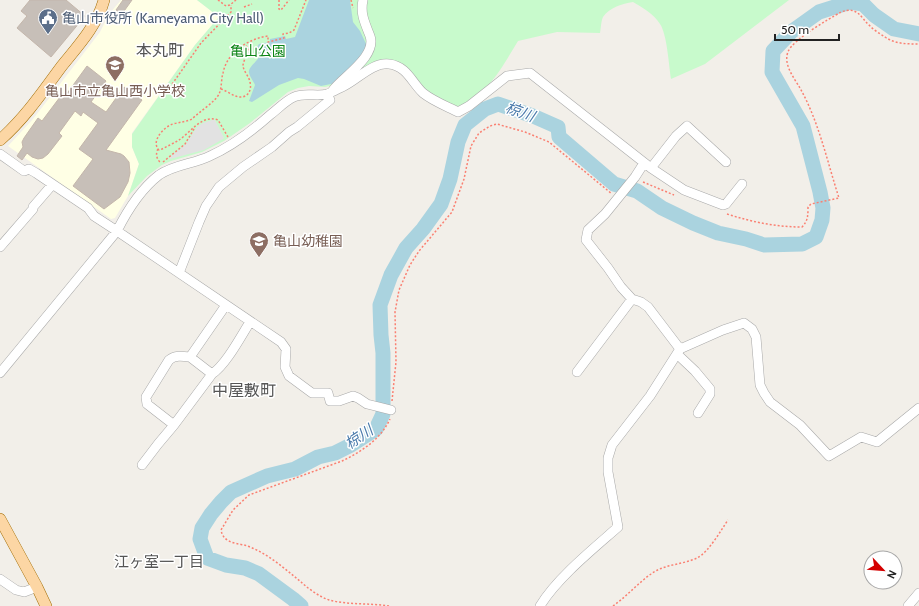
<svg xmlns="http://www.w3.org/2000/svg" width="919" height="606" viewBox="0 0 919 606" font-family="Cabin,'Noto Sans JP',sans-serif">
	<rect width="100%" height="100%" fill="#f2efe9"/>
	<!-- education -->
	<path fill="#ffffe5" d="M121 0H197L219 17 195 45 132 133V147L139 164 128 196 115 218 111 219 8 146 33 119 100 32 109 14Z"/>
	<!-- park -->
	<path fill="#c8facc" d="M197 0H789L705 64 671 79C669 66 667 34 660 24 654 14 643 8 633 2 622 4 610 7 603 17 601 21 601 28 600 33L557 32 518 41C502 67 487 97 457 107L436 98 392 61 343 83 325 87 309 86 298 88 288 92 250 123 224 141 202 152 171 161 162 165 147 176 128 196 139 164 132 147V134L195 45 219 17Z"/>
	<!-- parking -->
	<path fill="#e2e2e2" d="M212 120H215L224 138 223 139 204 150 170 159 169 158 186 144 197 127 203 123Z"/>
	<!-- water -->
	<path fill="#aad3df" d="M309 0H350L353 22 360 31 367 46 363 56 336 83 321 86 304 79 298 78 279 85 252 102 249 101 255 85C254 82 250 77 249 73 247 64 267 59 257 47L259 44 270 42V39L285 36 286 39 295 37Z"/>
	<g fill="none" stroke-linecap="round" stroke-linejoin="round">
		<!-- river -->
		<path stroke="#aad3df" stroke-width="15" d="M301 606 293 599 259 574 245 568 226 565 207 558 200 539 202 528 211 514 221 502 231 492 267 476 295 469 318 457 335 453 351 445 376 429 383 414V353L381 335 380 305 391 275 406 248 423 229 441 204 450 179 458 142 465 125 485 109 498 104 533 116 558 127 559 137 614 184 637 191 662 208 693 223 718 233 746 239 764 245 802 244 816 237 822 220 823 208 820 192 803 126 772 72 773 51 791 32 819 12 850 2 863 4 874 15 894 29 919 34"/>
	</g>
	<!-- building -->
	<path fill="#c7bfb8" stroke="#c4b6ab" d="M30 0H66L85 16 51 57 17 28 27 16 21 11Z
		M123 0H132L122 14 116 10Z
		M87 66 106 81 91 102 106 112 124 87 142 100 106 150 121 154 124 156 129 162 130 173 128 182 120 197 104 209 73 186 93 159 79 149 98 123 83 112 81 116 75 111 59 133 62 136 48 154 43 158 38 159 32 157 27 153 22 160 17 156 23 147 22 142 24 138 38 118 42 121 60 97 63 99Z"/>
	<g fill="none" stroke-linecap="round" stroke-linejoin="round">
		<!-- minor casing -->
		<g stroke="#a9a9a9" stroke-width="10">
			<path id="minor" d="M333 90C344 76 377 56 370 36 365 23 360 14 363 0
				M0 154 24 171 29 169 36 173 88 208 94 216 117 231 281 342 286 349 285 367 289 376 312 393H328L330 401H339L353 396 358 398 367 404 391 410
				M644 163 635 177 605 214 588 230 586 240 608 268 621 287 632 299 641 302 648 307 680 349
				M651 168 676 136 687 126 726 162
				M0 247 33 209V207L52 185
				M179 273 199 222 206 206 219 187 243 167 272 147 289 132 297 127 330 100 327 94
				M677 354 695 371 710 389V394L698 413
				M190 357 212 374
				M577 372 632 299
				M0 373 117 231C127 211 141 189 159 175 175 164 194 164 210 156 232 146 252 131 270 115 278 109 285 101 294 97 305 92 317 97 327 94 333 92 339 88 344 86 358 79 373 62 389 64 407 66 412 83 423 93 433 101 446 106 458 112L469 106 507 76 530 73 651 168 684 190 723 205 726 204 742 184
				M174 425 147 404 146 397 169 360C175 355 182 356 190 357L226 305
				M142 465 158 444 174 425 212 374C226 365 241 336 250 322
				M0 579 16 590 24 592 37 587
				M540 606C557 578 593 549 618 527L608 472V458L612 445 650 396 680 349 723 330 744 323 752 329 756 337 760 385 764 393 770 402 800 425 829 456 861 437 877 442 919 408
				M908 606 919 593"/>
		</g>
		<!-- major casing -->
		<g stroke="#a06b00" stroke-width="12">
			<path id="major" d="M0 140C24 119 42 93 61 67 77 47 97 26 104 0
				M0 519 37 587 46 606"/>
		</g>
		<!-- path -->
		<path stroke="#fa8072" stroke-width="1.5" stroke-dasharray="2 2" stroke-linecap="butt" d="M218 0 226 6 230 5 236 0
			M279 0V9L280 10H281L289 0
			M351 0 353 8
			M244 7 252 4
			M221 89C227 91 233 96 239 97 248 98 252 90 250 82 249 76 243 71 243 65 244 60 247 54 249 49L244 44
			M181 94 175 89 169 92 168 90 201 43 231 12V5
			M228 137 218 120C202 114 191 132 179 140 174 143 168 146 162 149L159 150C150 141 165 126 173 124 180 122 186 122 192 119 198 113 216 101 219 94 222 88 221 79 223 73 227 52 248 39 268 36V42L284 38 283 34 289 33 294 30 306 0
			M158 149C155 154 157 160 161 163
			M163 162 185 144 194 129
			M643 182 674 195
			M727 214C752 222 776 227 802 227 808 221 808 215 808 207L811 204 839 198C827 161 819 122 800 88 794 78 783 64 788 52 792 40 829 19 841 12 858 6 860 17 870 26 874 30 880 34 885 37 895 44 907 44 919 44
			M392 401 396 362 395 312 399 290 410 265 419 251 452 212 464 179 471 146 479 133 490 126 497 124 525 132 549 142 612 194
			M389 606C370 603 348 605 329 600 318 596 309 589 301 582 284 568 265 551 244 545 234 543 223 542 221 530L233 510 249 495 342 461C361 452 381 439 390 419
			M613 606C626 597 637 584 651 574 664 564 682 565 697 558 709 552 721 530 728 520"/>
		<!-- minor -->
		<use href="#minor" stroke="#fff" stroke-width="9"/>
		<!-- major -->
		<use href="#major" stroke="#fcd6a4" stroke-width="11"/>
	</g>
	<!-- icons -->
	<defs>
		<g id="civic-pin" transform="scale(1)"><path d="M0 17L-7.5 6A9.5 9.5 0 1 1 7.5 6Z" fill="#5c6f8a" stroke="#fff"/><path d="M-.6-6.5H3V-4.5H.6V-3L4-1V1h2V6H-6V1h2V-1L-.6-3ZM-1.2 2.5V6h2.4V2.5Z" fill="#fff"/></g>
		<g id="school-pin" transform="scale(1)"><path d="M0 17L-7.5 6A9.5 9.5 0 1 1 7.5 6Z" fill="#8d6e63" stroke="#fff"/><path d="M0-5L7-2L0 1L-7-2ZM-4 1L0 2.5L4 1V4Q0 6-4 4Z" fill="#fff"/></g>
	</defs>
	<g fill-rule="evenodd">
		<use href="#civic-pin" x="48" y="18"/>
		<use href="#school-pin" x="115" y="65"/>
		<use href="#school-pin" x="259" y="241"/>
	</g>
	<g text-anchor="middle" dominant-baseline="central" stroke-width="3" stroke-linejoin="round" paint-order="stroke">
		<!-- service labels -->
		<g font-size="14" fill="#4e5e75" stroke="#fff" text-anchor="start">
			<text x="62" y="18">亀山市役所 (Kameyama City Hall)</text>
		</g>
		<!-- park labels -->
		<g font-size="14" fill="#0c8416" stroke="#fff">
			<text x="258" y="51">亀山公園</text>
		</g>
		<!-- education labels -->
		<g font-size="14" fill="#785e54" stroke="#fff">
			<text x="115" y="91">亀山市立亀山西小学校</text>
			<text x="273" y="241" text-anchor="start">亀山幼稚園</text>
		</g>
		<!-- water labels -->
		<g font-size="15" font-style="italic" fill="#4a7aab" stroke="#fff">
			<text transform="translate(520 112) rotate(20)">椋川</text>
			<text transform="translate(359 437) rotate(-34)">椋川</text>
		</g>
		<!-- neighbourhood labels -->
		<g font-size="15" fill="#555" stroke="#fff">
			<text x="159" y="562">江ヶ室一丁目</text>
		</g>
		<!-- quarter labels -->
		<g font-size="16" fill="#555" stroke="#fff">
			<text x="160" y="50">本丸町</text>
			<text x="244" y="390">中屋敷町</text>
		</g>
	</g>
	<!-- north arrow -->
	<g transform="translate(883 570) rotate(116)"><circle r="19" fill="#ffffff" stroke="#a7a7a7"/>
	<path d="M0-3L7 15L0 10L-7 15Z" fill="#d40000"/>
	<text y="-6" font-size="11" font-weight="bold" text-anchor="middle" fill="#222222">N</text>
	</g>
	<!-- scale -->
	<path d="M775 34v6h64v-6" fill="none" stroke="#222222" stroke-width="2"/>
	<text x="781" y="34" font-size="12" fill="#222222" stroke="#ffffff" stroke-width="3" paint-order="stroke">50 m</text>
</svg>
